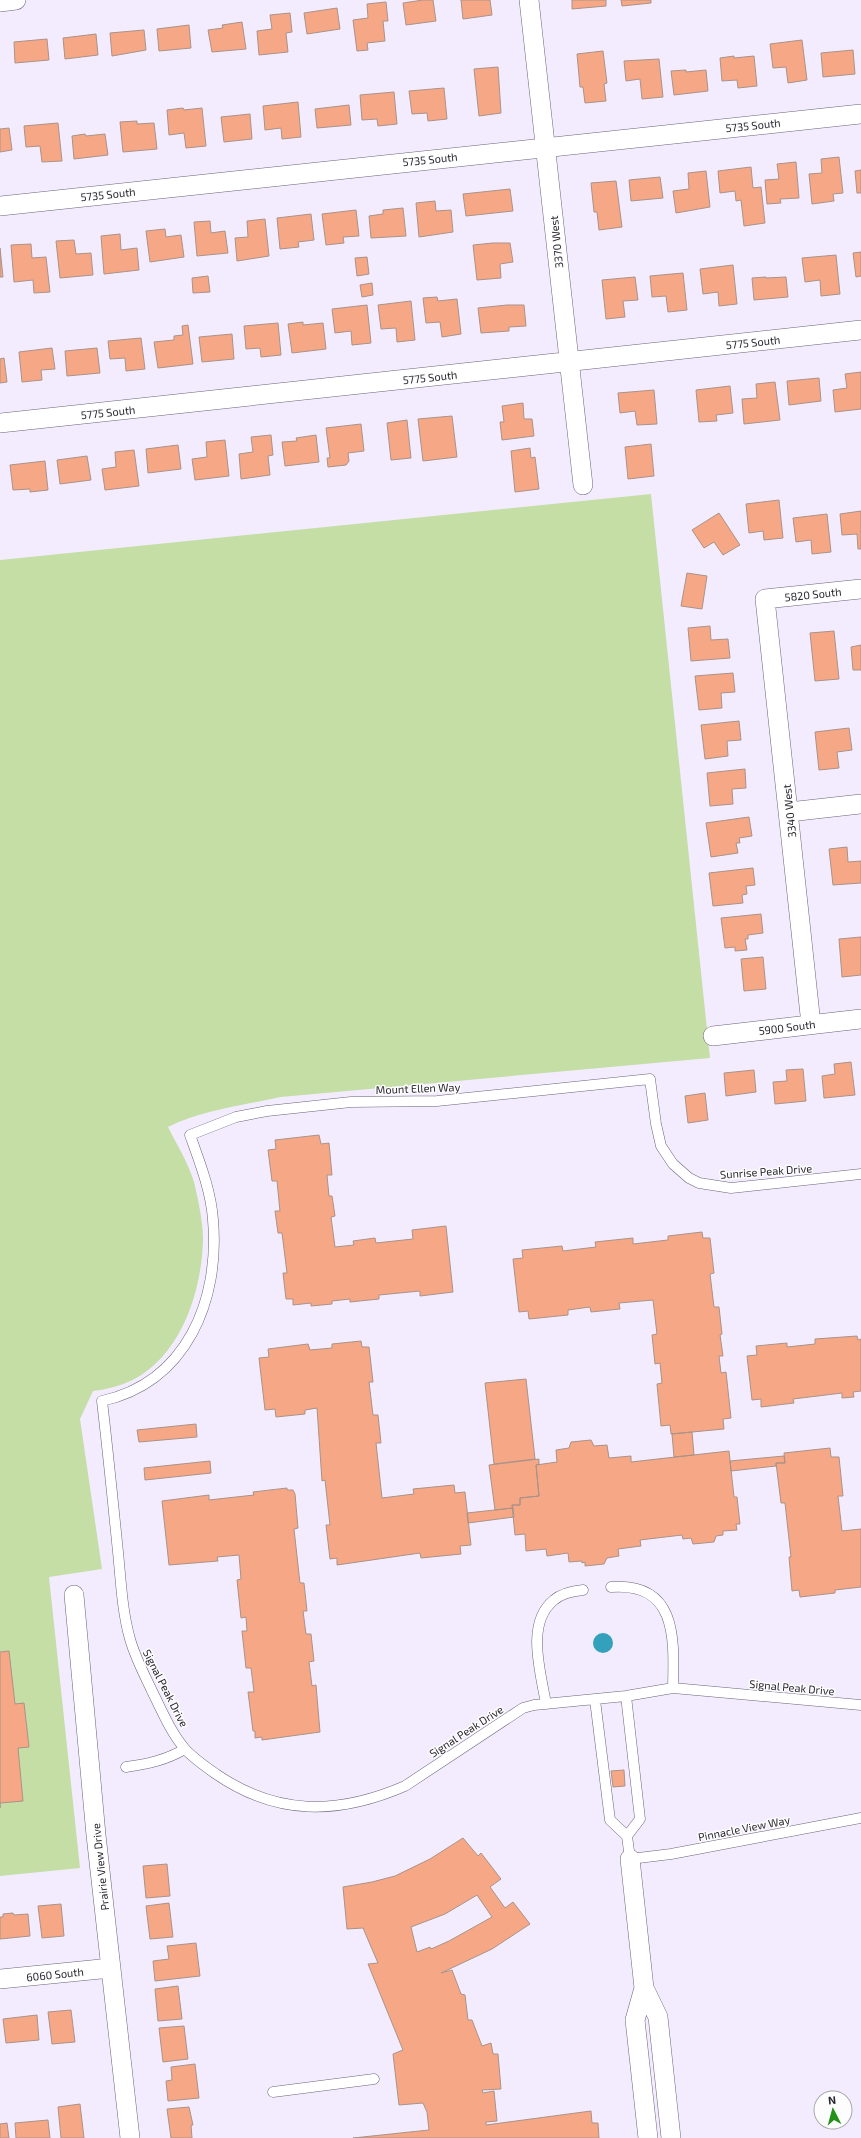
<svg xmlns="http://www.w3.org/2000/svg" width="861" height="2138" viewBox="0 0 861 2138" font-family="'Exo 2',sans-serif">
	<rect width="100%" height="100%" fill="#f3ecff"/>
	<!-- green -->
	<path fill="#c4dea6" d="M651 494 710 1058 281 1097C244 1105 202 1110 168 1127 177 1145 188 1162 194 1182 198 1199 203 1221 203 1239 202 1297 176 1371 114 1387 107 1389 100 1390 93 1391L80 1419 102 1569 49 1577 80 1868 0 1876V560Z"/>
	<!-- water -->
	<path fill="#33a0bc" d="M593 1643a10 10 0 1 1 20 0a10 10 0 1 1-20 0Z"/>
	<!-- building -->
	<path fill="#f6a886" stroke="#aa9288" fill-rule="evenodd" d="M423 0H433L436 21 406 25 403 3Z
		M461 0H490L492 15 463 19Z
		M572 0H606V6L572 9Z
		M621 0H651V3L622 6Z
		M386 2 388 21H383L385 41 367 43 368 50 357 51 353 20 368 18 367 4Z
		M337 8 340 29 307 34 304 13Z
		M290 13 292 32 286 33 288 52 259 55 257 31 272 29 270 15Z
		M242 22 246 49 212 52 208 30 223 28 222 25Z
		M189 25 191 48 159 51 157 29Z
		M144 30 146 50 112 56 110 33Z
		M96 34 98 55 65 59 63 38Z
		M47 39 49 60 15 63 14 42Z
		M802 40 807 80 788 83 786 67 773 68 770 44Z
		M853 50 855 74 823 77 821 53Z
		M603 51 607 83 604 84 606 101 585 103 583 87H580L577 54Z
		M734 56V58L754 56 757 86 738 88 737 80 722 81 720 58Z
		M659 59 663 97 642 99 640 79 626 81 624 61Z
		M498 67 501 113 479 116 474 69Z
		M686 70V72L706 70 708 91 674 95 671 71Z
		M444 88 447 119 428 121 427 113 412 114 409 91Z
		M394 92 397 124 378 126 377 119 362 120 360 95Z
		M298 102 301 137 282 139 281 128 265 130 263 106Z
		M349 105 351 125 317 128 315 109Z
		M183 108 184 110 202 108 206 146 186 148 184 133 169 135 167 110Z
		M250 114 252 139 224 142 221 117Z
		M137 121V124L154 123 157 149 123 152 120 122Z
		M58 123 62 161 42 162 40 146 26 147 24 126Z
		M9 128 12 150 0 152V129Z
		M85 134 86 136 105 134 108 155 74 159 72 136Z
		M839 157 843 193 833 194 834 201 812 204 809 174 822 173 821 159Z
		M796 162 799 198 780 199 781 203 767 204 765 180 779 179 777 164Z
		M751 167 753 188 761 187 765 223 744 226 741 200 736 201 735 191 720 193 718 171Z
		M861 170V193H857L855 171Z
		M706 171 710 207 676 213 673 191 689 189 688 173Z
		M660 177 663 198 631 201 629 180Z
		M616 181 622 227 599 230 597 212H594L591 183Z
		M510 189 513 211 466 216 463 194Z
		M435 201 436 211 451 210 453 232 419 237 416 203Z
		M403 208 406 236 371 238 369 216 383 214V210Z
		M356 210 359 236 343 237 344 243 326 245 322 214Z
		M311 214 314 240 298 242 299 247 280 249 277 218Z
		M265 219 269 256 237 261 235 238 248 237 247 221Z
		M210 221 211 233 225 231 228 253 197 256 194 222Z
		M165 229 166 237 181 235 184 257 150 262 146 231Z
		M120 234 121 250 137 248 139 270 104 274 101 236Z
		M74 240 76 254 91 253 93 275 60 278 56 241Z
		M493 243H510L513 262 500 264 501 278 477 280 473 245Z
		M31 244 32 258 46 257 50 292 34 293 33 280 14 282 11 245Z
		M0 248 3 277H0Z
		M861 252V276L856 277 853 253Z
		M836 255 840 294 821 296 820 280 805 282 802 258Z
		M367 257 369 274 357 276 355 258Z
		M733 265 737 304 719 306 718 292 703 294 700 269Z
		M683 273 687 310 668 312 666 296 652 297 650 276Z
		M208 276 210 292 193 293 192 278Z
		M635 277 638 300 623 301 625 317 606 319 602 280Z
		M766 277V278L786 277 788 297 754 300 752 278Z
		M372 283 373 295 362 297 360 285Z
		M437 297 438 301 457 299 461 334 442 337 440 322 426 323 423 298Z
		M411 301 415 340 397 342 396 328 381 329 378 305Z
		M367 305 371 343 352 345 351 331 335 333 332 309Z
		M507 305H524L526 326 509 327V331L481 333 478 308Z
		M303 322V325L323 323 326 349 292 353 288 324Z
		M278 323 281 355 261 357 260 348 246 349 244 326Z
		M188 325 193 364 158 368 154 342 174 340V336L183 335 182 326Z
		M232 334 234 359 202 362 199 337Z
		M141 338 145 369 126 371 125 358 110 359 108 341Z
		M52 348 55 369 41 370 42 380 22 382 19 352Z
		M97 348 100 373 67 376 65 351Z
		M4 358 7 382 0 383V359Z
		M861 372V409L835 412 833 390 847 388 845 374Z
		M819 378 821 401 789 405 787 381Z
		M775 382 780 420 744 424 742 399 757 398 756 384Z
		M730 386 733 413 716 415 717 421 699 422 696 390Z
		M654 390 657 424 637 425 635 411 620 413 618 393Z
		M523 403 524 419H532L534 436 502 440 500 422H504L502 406Z
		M452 416 457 457 423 461 418 419Z
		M407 420 411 458 391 460 387 423Z
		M361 424 364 451 348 453 349 461 346 465 328 467 327 458H330L326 428Z
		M271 435 273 455 268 456 270 475 241 479 239 454 253 452 251 437Z
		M316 435 319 462 285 466 282 442 297 441 296 438Z
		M225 440 229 476 195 480 192 459 207 457 206 442Z
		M651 444 654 476 628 479 625 447Z
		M178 445 181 469 148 473 146 449Z
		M530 448 531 458 535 457 539 489 515 492 511 451Z
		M134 450 139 486 105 490 102 469 116 467 115 452Z
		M87 456 91 480 60 484 57 460Z
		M45 461 48 490 30 492V489L13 490 10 465Z
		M779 500 783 538 764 540 763 531 749 533 746 504Z
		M861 511V549H858L857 534 842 535 840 514Z
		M719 513 740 545 723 555 714 542 704 548 692 530Z
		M827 514 831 552 812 554 811 540 796 542 793 518Z
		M687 573 707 576 702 609 681 606Z
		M710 626 711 640 728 639 730 658 691 661 688 628Z
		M834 631 839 679 815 681 810 633Z
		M861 645V670H853L851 647Z
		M733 673 735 692 721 693 722 708 699 710 695 676Z
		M739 721 741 740 727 741 728 756 705 759 701 725Z
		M849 728 852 750 837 752 839 768 819 770 815 732Z
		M745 769 746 788 732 789 733 804 710 806 707 773Z
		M749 817 752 836 739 838 740 843H736L738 853 711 857 706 823Z
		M847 847 848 862 861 861V883L833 885 829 849Z
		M753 868 755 885 746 886 747 894 742 895 743 903 713 906 709 873Z
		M761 914 763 933 748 935V939H745L747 950 735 951V947L725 948 721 918Z
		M861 937V975L842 977 839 939Z
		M763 957 766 989 744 991 741 959Z
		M851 1062 855 1095 824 1098 822 1076 835 1074 834 1064Z
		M803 1069 806 1101 775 1104 773 1082 787 1081 786 1070Z
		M754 1070 756 1092 726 1096 724 1073Z
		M705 1093 708 1120 688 1123 685 1096Z
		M319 1135 321 1144 329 1143 332 1175H327L329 1196H332L335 1216 331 1217 335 1247 354 1245 353 1241 375 1238 376 1243 413 1239 412 1230 446 1226 453 1292 420 1296V1291L379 1295V1299L350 1302V1299L332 1301V1304L311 1306V1303L293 1305V1299H286L283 1273H287L282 1233H278L275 1211H280L277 1181H272L268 1150 276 1149 275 1140Z
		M702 1232 703 1238H710L714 1273 710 1274 714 1307H719L722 1334 720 1335 723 1356H719L721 1373 726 1372 731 1418 723 1419 724 1429 671 1434 670 1425 661 1426 657 1384 662 1383 660 1363 655 1364 652 1335 657 1334 653 1300 619 1303 620 1309 591 1312 590 1307 568 1310V1315L529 1319 528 1311 519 1312 513 1259 523 1258 522 1250 562 1246 563 1251 596 1247 595 1242 633 1238V1244L668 1240V1236Z
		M857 1336 858 1340 861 1339V1391L853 1392 854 1397 842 1398V1393L793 1399 794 1403 761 1407V1399L752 1400 747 1356 757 1355 756 1346 787 1343V1347L815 1344V1339Z
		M361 1341 362 1347H369L373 1382H369L373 1415H378L381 1443H376L382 1498 414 1494 413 1489 454 1485 455 1493 465 1492 471 1545 460 1546 461 1554 421 1558 420 1553 337 1565V1558L330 1559 326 1525H330L325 1480 322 1481 317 1408 305 1410V1414L276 1417 275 1409 265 1410 259 1358 269 1357 268 1349 308 1344 310 1350 332 1348V1344Z
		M526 1379 535 1459 494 1464 485 1383Z
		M196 1424 197 1437 139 1442 137 1430Z
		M692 1432 694 1455 674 1457 672 1434Z
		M591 1440 594 1446 607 1445 609 1458 631 1456V1462L729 1451 734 1497H737L740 1524H736L737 1530 723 1531V1535L716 1536 714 1542 693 1544 691 1538 683 1539 682 1535 640 1540 641 1546 618 1549 619 1556 607 1558 604 1564 585 1566V1562L582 1563V1561L569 1562 568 1553 547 1556 546 1549 526 1551 525 1534 515 1535 512 1505H520V1498L539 1496 536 1465 557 1462 556 1450 569 1448 571 1442Z
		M830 1448 831 1457H839L843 1496H838L842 1531 861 1529V1587L835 1590V1593L800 1597 799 1590 792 1591 789 1557H791L785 1503H781L776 1463H785L784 1453Z
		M784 1456 785 1463H776V1466L731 1471 730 1461Z
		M539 1459V1464L536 1465 539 1496 520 1498V1505H512L513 1508 495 1510 489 1465Z
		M210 1461 211 1473 145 1480 144 1468Z
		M287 1488V1490H293L295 1494 298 1528 294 1529 300 1583H304L307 1611H303L306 1634H311L314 1661 309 1662 312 1686 316 1685 320 1732 262 1740V1737L255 1738V1731H253L248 1692H254L251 1668H246L242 1631H247L246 1617 241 1618 237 1580 241 1579 239 1555 217 1557 218 1561 169 1565 162 1501 209 1495V1500L254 1495 253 1492Z
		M513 1508 514 1517 468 1523 467 1513Z
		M9 1651 15 1704 24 1703 29 1747 18 1748 23 1801 0 1803V1808V1652Z
		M624 1770 625 1786 613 1787 611 1771Z
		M463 1838 478 1856 481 1853 501 1879 490 1887 505 1908 513 1902 530 1924 492 1949 441 1973 452 1970 461 1994 465 1995 468 2020H472L482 2046 491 2043 493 2054H498L501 2089 482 2090 483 2093 494 2091 497 2121 486 2122V2125L591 2111 592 2123H598L599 2138H353L429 2130 427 2112 423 2103 399 2105 393 2054 403 2050 368 1964 378 1963 363 1928 347 1929 343 1887 372 1882 395 1876 430 1859ZM477 1895 492 1917 449 1941 431 1949 430 1947 417 1952 411 1927 445 1914Z
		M167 1864 170 1896 146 1898 143 1866Z
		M169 1903 173 1937 150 1939 146 1906Z
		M61 1904 64 1936 42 1938 38 1906Z
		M13 1913 14 1915 28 1914 30 1936 0 1939V1917H3V1914Z
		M196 1943 200 1976 155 1981 153 1961 169 1959 167 1946Z
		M178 1986 182 2019 158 2021 155 1989Z
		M71 2010 75 2042 52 2044 48 2012Z
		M37 2015 39 2040 6 2043 3 2019Z
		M184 2026 188 2059 163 2062 159 2028Z
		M195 2064 199 2098 168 2101 166 2081 172 2080 171 2067Z
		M80 2104 84 2138H61L58 2107Z
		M189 2107 193 2125H191L192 2138H171L167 2109Z
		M48 2120 50 2138H16L15 2123Z
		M7 2123 9 2138H0V2124Z"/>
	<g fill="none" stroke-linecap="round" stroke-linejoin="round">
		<!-- service casing -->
		<g stroke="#6b6377" stroke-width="11">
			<path id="service" d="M861 1174 731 1188 699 1183 689 1178 673 1164 661 1146 656 1124 650 1079 437 1101 351 1102 267 1111 236 1117 190 1135C200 1163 211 1191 213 1220 220 1300 187 1382 102 1401 108 1452 113 1502 118 1552 121 1581 122 1611 130 1639 135 1657 144 1674 152 1691 162 1711 171 1733 185 1749 193 1758 206 1767 216 1774 277 1816 338 1815 405 1786L523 1708 534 1705 626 1696 673 1688 861 1705
				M611 1587C678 1582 674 1640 673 1688
				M626 1696 640 1819 627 1836
				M595 1700 610 1820 627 1836 630 1859 671 1854 861 1818
				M546 1704C541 1673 525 1623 554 1600 562 1593 573 1591 583 1590
				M126 1767C148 1764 166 1760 185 1749
				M273 2092 374 2079"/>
		</g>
		<!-- minor casing -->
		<g stroke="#6b6377" stroke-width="20">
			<path id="minor" d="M529 0 583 485
				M0 2 16 0
				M0 206 861 114
				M0 423 861 330
				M789 812 861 804
				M811 1024 765 599 861 589
				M713 1036 861 1019
				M74 1595 96 1835 130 2138
				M630 1859 644 1988 658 2017 671 2138
				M0 1979 111 1968
				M644 1988 635 2020 648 2138"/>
		</g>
		<!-- service -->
		<use href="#service" stroke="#fff" stroke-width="10"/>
		<!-- minor -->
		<use href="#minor" stroke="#fff" stroke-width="19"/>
	</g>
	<g text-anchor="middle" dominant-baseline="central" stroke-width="3" stroke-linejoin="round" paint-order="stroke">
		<!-- street labels -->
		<g font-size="11" fill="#29262e" stroke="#fdfdfd">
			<text transform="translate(753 125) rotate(-6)">5735 South</text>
			<text transform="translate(430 159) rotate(-6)">5735 South</text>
			<text transform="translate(108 194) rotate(-6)">5735 South</text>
			<text transform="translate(556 242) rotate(-96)">3370 West</text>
			<text transform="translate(753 342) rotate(-6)">5775 South</text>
			<text transform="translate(430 377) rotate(-6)">5775 South</text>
			<text transform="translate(108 412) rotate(-6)">5775 South</text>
			<text transform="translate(813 594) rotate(-6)">5820 South</text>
			<text transform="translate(789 811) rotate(-96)">3340 West</text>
			<text transform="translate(787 1027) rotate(-7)">5900 South</text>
			<text transform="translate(418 1088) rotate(-2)">Mount Ellen Way</text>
			<text transform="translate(766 1171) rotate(-4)">Sunrise Peak Drive</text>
			<text transform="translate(792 1687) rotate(5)">Signal Peak Drive</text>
			<text transform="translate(166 1688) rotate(63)">Signal Peak Drive</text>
			<text transform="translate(466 1731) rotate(-33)">Signal Peak Drive</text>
			<text transform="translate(744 1828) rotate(-11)">Pinnacle View Way</text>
			<text transform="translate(100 1867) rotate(-96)">Prairie View Drive</text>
			<text transform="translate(55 1974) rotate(-6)">6060 South</text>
		</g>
	</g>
	<!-- north arrow -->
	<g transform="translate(833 2110) rotate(354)"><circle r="19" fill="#fdfdfd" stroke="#a8a7aa"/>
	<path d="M0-3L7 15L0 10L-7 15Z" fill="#239119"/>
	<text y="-6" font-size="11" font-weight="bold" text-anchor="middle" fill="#29262e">N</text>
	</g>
</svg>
